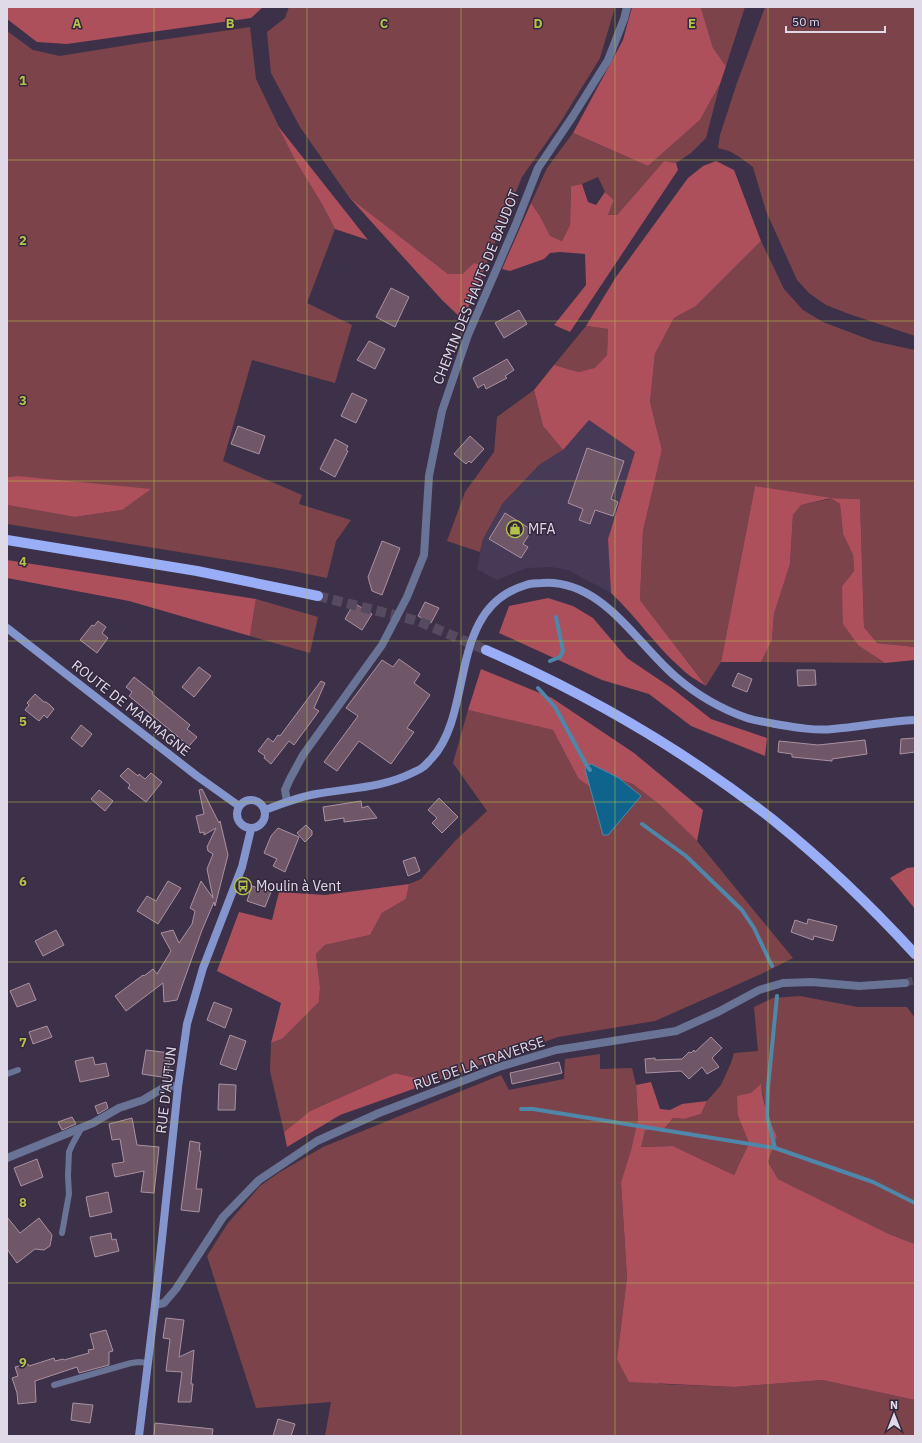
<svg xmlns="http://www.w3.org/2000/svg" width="922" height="1443" viewBox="0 0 922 1443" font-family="'IBM Plex Sans',sans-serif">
	<rect width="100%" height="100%" fill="#3c3148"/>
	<!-- built -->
	<path fill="#473a56" d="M589 420 635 452 608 539 611 593 568 570 551 567 527 568 497 580 477 569 483 539 503 503 539 465 563 450Z"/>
	<!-- green -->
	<path fill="#7c444a" d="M289 7H615L600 58 560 123 522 177 486 265 474 263 462 274H448L349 197 300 127 271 73 267 32 285 18Z
		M696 7H745L726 66 713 48 701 8Z
		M765 7H915V336L849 314 826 305 809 293 797 280 766 211 753 167 738 156 729 151 718 148 720 135 737 83Z
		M250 27 256 79 295 160 322 204 335 229 307 303 352 325 335 383 252 360 223 461 302 495 299 504 351 520 336 541 327 578 283 569 7 524V505L75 517 122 510 17 476 7 477V31L33 50 60 56 140 43Z
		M720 84 706 138 691 153 676 163 664 161 617 215H608L614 200 605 192 598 177 582 184 571 186 570 225 562 241 550 237 540 216 531 203 547 168 573 133 648 166 700 120Z
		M761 241 784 289 803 310 823 322 873 341 915 350V647L877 643 864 627 860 499 832 498 840 504 843 534 853 555 854 571 842 586 859 646 885 663 761 662 772 640 774 614 790 564 793 515 800 505 830 499 755 486 721 662 706 686 640 600 643 531 662 450 650 402 655 354 674 318 696 306Z
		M586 326 608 329 607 355 595 369 579 372 554 365Z
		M534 390 543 426 563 450 539 465 503 503 483 539 480 552 447 541 465 492 494 452 497 417Z
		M256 599 318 617 310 653 250 636Z
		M468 710 553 730 578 778 609 776 633 784 660 805 697 841 793 958 759 975 655 1021 558 1037 433 1082 395 1073 310 1111 284 1132 270 1071 271 1043 282 1039 319 1002 320 987 316 954 325 945 370 935 382 913 406 899 409 884 421 879 456 840 487 811 453 763Z
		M800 996 858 1007H907L915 1018V1244L889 1234 778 1179 768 1162 777 1136 767 1116 761 1085 738 1116 749 1143 734 1175 673 1146 640 1147 645 1130H663L673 1118 684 1119 701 1114 707 1101 721 1085 731 1063 734 1053 758 1051 754 1007 773 998Z
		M600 1054V1069L632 1068 636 1085 638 1119 631 1150 621 1182 627 1277 617 1359 660 1384 734 1387 822 1380 915 1400V1436H325L331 1402 256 1408 207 1256 228 1223 260 1186 280 1172 323 1147 501 1075 509 1090 564 1079 565 1059Z"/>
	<!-- forest -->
	<path fill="#ae4f5c" d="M7 7H263L251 18 67 44 37 42 7 19Z
		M632 7 701 8 713 48 726 66 720 84 700 120 648 166 573 133 623 40Z
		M278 126 368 240 335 229 322 204 295 160Z
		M664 161 676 163 678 170 570 332 554 325 586 285 585 254 560 252 550 253 544 259 510 271 502 269 531 203 540 216 550 236 562 241 570 225 571 186 582 184 588 202 596 205 605 192 614 200 608 215H617Z
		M716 161 734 170 761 241 696 306 674 318 655 354 650 402 662 450 643 531 640 600 706 686C698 681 689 676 683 670 656 647 637 617 611 593L608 539 635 452 589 420 563 450 543 426 534 390 554 365 579 372 595 368 607 355 608 329 586 326 616 277 688 178 703 166Z
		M349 197 448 274H462L474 263 486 265 463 320 442 300Z
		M17 476 151 489 122 510 75 517 7 505V477Z
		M755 486 831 498 860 499 864 627 877 643 915 647V660L885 663 859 646 843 624 842 586 854 571 853 555 843 534 840 504 831 498 801 505 793 515 790 564 774 614 772 640 761 662H721Z
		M7 560 256 599 250 636 129 601 7 578Z
		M548 598 573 606 593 618 627 658 673 689 711 719 767 738 765 756 691 726 649 694 602 680 499 633 509 606Z
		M481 669 552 698 634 753 703 810 697 841 660 805 633 784 609 776 589 786 578 778 553 730 468 710Z
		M915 867V909L890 878 907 868Z
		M409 884 406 899 382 913 370 935 325 945 316 954 320 987 319 1002 282 1039 271 1043 281 1003 217 971 239 912 272 920 279 892 325 895Z
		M395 1073 433 1082 340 1115 287 1147 284 1132 310 1111Z
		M651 1082 660 1109 670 1110 682 1104 707 1101 701 1114 684 1119 673 1118 663 1130H645L641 1147 673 1146 734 1175 749 1143 738 1116 737 1096 751 1093 761 1084C763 1104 768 1118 777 1136L768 1162 778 1179 889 1234 915 1244V1400L822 1380 734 1387 629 1382 617 1359 627 1277 621 1182 631 1150 638 1119 636 1085Z"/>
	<!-- water -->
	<path fill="#0f648e" stroke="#4e87a9" d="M591 764 619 778 641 796 608 835H603L585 769 587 766Z"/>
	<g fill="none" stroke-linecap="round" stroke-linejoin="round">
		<!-- stream -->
		<path stroke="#4e87a9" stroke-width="4" d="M550 661 560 657 563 651 556 617
			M538 688 555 707 587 766 590 770
			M642 824 686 856 742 910 754 928 772 966
			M521 1109H533L775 1148 873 1182 915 1203
			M775 1148 767 1116 768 1087 777 996"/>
	</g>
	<!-- building -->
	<path fill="#705767" stroke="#ab90a2" d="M391 288 409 297 395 327 376 317Z
		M519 310 527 324 504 338 495 323Z
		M369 341 385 349 375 369 357 360Z
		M507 359 514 370 505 376 507 378 486 389 484 384 478 388 473 378Z
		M352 393 367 400 356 423 341 416Z
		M238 426 265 436 259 454 231 444Z
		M470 436 484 449 471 463 469 461 466 464 454 454Z
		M335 439 348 446 346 450 348 451 335 477 320 469Z
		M587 448 624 461 611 499 618 502 613 516 595 510 590 524 579 520 583 509 568 503Z
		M505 513 532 530 523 544 528 547 521 558 489 539Z
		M382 541 400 548 382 595 372 591 368 577Z
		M425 602 439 608 431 623 418 616Z
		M354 603 372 614 362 630 345 619Z
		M98 621 106 627 102 633 108 638 97 653 80 640 92 625 94 626Z
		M399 659 420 674 414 683 430 695 407 728 414 732 391 764 359 741 337 771 324 762 358 716 346 708 382 660 393 667Z
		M199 667 211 676 194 697 182 687Z
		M797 670H815L816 685 798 686Z
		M738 673 752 679 747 692 732 686Z
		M134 677 153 692 152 694 190 725 187 729 197 737 189 746 129 696 132 692 126 687Z
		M321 681 325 683 314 708 319 711 294 745 289 741 271 764 264 758 265 756 258 751 268 738 273 742 278 735 280 736Z
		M35 694 44 702H46L50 705 54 709 47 718 44 715 39 721 25 710 29 705 27 703Z
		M81 725 92 734 82 747 71 738Z
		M915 738V752L900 754 901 739Z
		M865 740 867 754 832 759V761L792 757V754L778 752 779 741 818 745Z
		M128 768 138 776 139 774 145 779 151 773 162 782 146 802 128 788 130 785 120 776Z
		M202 789 219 823 220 821 228 855 215 906 214 902 202 930 177 1000 164 1002 163 983 126 1011 115 996 143 975 144 976 153 969 157 974 171 951 161 933 173 930 179 943 192 924 195 911 190 908 201 881 213 898 207 869 213 854 208 851 207 847 216 828 204 835V832L200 833 196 816 204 814 199 790Z
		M99 790 113 801 105 811 91 799Z
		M439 798 458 817 442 833 432 823 437 818 428 810Z
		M361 801 362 808 368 806 377 818 344 822V818L325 821 323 807Z
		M306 825 312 831V835L305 842 297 833Z
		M278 828 299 837 285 872 273 866 277 859 264 853 271 836Z
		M415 857 420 871 408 876 403 861Z
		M168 881 181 888 158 924 137 911 147 896 156 901Z
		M252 886 271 892 265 907 247 901Z
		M808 919 837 926 833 941 814 936 813 940 791 932 795 920 807 924Z
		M56 930 64 945 43 956 35 941Z
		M29 983 36 1000 17 1007 10 991Z
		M214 1002 232 1009 225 1028 207 1020Z
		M47 1026 52 1037 33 1044 29 1032Z
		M230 1035 246 1041 236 1070 220 1064Z
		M711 1037 722 1048 712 1058 719 1067 707 1074 702 1067 689 1079 681 1071 646 1073 645 1059 655 1058V1060L682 1059 689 1052 691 1053 694 1050 695 1052Z
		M146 1050 170 1053 168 1078 142 1074Z
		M93 1057 95 1065 106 1063 109 1076 80 1082 75 1061Z
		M559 1062 562 1073 512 1084 510 1073Z
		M219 1084 236 1085 235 1110H218Z
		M106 1102 108 1108 98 1114 95 1106Z
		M72 1117 76 1124 62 1130 58 1122Z
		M132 1118 137 1145 159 1147 154 1193 141 1192 144 1171 115 1177 112 1164 124 1162 120 1139 112 1140 109 1124Z
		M190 1141 200 1143 199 1151H201L196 1189H202L199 1212 181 1210Z
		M37 1159 43 1177 21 1186 14 1168Z
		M108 1192 112 1212 90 1217 86 1197Z
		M7 1217 20 1233 39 1218 52 1235 50 1246 44 1250 35 1249 17 1263 7 1249Z
		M111 1233 112 1240 116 1239 119 1251 95 1257 90 1237Z
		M166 1318 184 1320 179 1357 194 1350 191 1384H193L191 1402H178L182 1372 166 1371 170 1339 163 1338Z
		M106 1330 113 1351 109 1352V1365L79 1373 77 1367 35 1381 36 1402 18 1404 17 1393 12 1378 18 1376 15 1367 28 1364 29 1366 54 1358 55 1361 63 1359 64 1360 89 1353 88 1350 94 1349 90 1334Z
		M73 1403 93 1405 90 1423 71 1420Z
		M278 1419 295 1424 291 1436H273Z
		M155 1423 213 1429 212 1436H154Z"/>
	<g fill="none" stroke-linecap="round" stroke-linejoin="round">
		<!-- street-tunnel -->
		<path stroke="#554a60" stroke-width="8" stroke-dasharray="8 4" stroke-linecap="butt" d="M905 983 915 980"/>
		<!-- primary-tunnel -->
		<path stroke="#554a60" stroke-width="10" stroke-dasharray="10 5" stroke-linecap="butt" d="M318 596 418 621 486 650"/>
		<!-- lane -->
		<path stroke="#697396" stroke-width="6" d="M7 1074 18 1070
			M62 1233 69 1194 68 1176 69 1152 72 1145 82 1127
			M54 1385 131 1363 139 1362 148 1363"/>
		<!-- street -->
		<path stroke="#697396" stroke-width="8" d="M287 801 285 790 290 779 303 755 382 645 407 597 424 555 429 476 442 411 468 335 516 224 538 168 573 116 608 60 624 19 627 7
			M7 1158 93 1123 119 1108 143 1100 163 1088 170 1086 178 1087
			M155 1305 164 1303 176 1289 223 1217 259 1180 317 1141 379 1113 499 1067 556 1050 676 1031 718 1012 759 990 783 983 812 982 859 986 905 983"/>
		<!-- secondary -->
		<path stroke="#8494cc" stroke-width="8" d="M7 628 197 776 239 806
			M237 814a14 14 0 1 1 28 0a14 14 0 1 1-28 0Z
			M265 810C281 804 298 797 316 794 349 788 382 788 412 773 416 771 420 770 423 767 426 765 429 761 432 758 475 711 447 608 526 585 531 583 537 583 542 583 602 579 636 643 676 677 697 695 721 709 747 718 756 721 766 722 775 724 793 727 814 731 833 729 860 727 887 721 915 720
			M139 1436 155 1305 178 1087 187 1024 203 968 242 867 251 829"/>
		<!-- primary -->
		<path stroke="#99aef6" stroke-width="10" d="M7 540 197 571 318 596
			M486 650C587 694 685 751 772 819 823 860 871 906 915 954"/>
	</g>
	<!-- grid -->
	<path fill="none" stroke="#b5c24a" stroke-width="1" stroke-opacity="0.55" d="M154 7V1436M307 7V1436M461 7V1436M615 7V1436M768 7V1436M7 160H915M7 321H915M7 481H915M7 641H915M7 802H915M7 962H915M7 1122H915M7 1283H915"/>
	<!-- icons -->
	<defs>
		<g id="shop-ring" transform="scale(0.9)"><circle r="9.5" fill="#32273d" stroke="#b5c24a" stroke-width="1.5"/><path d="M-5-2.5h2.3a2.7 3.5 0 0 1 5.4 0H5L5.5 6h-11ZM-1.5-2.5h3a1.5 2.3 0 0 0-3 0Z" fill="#b5c24a"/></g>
		<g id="bus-ring" transform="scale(0.9)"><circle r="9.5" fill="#32273d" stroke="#b5c24a" stroke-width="1.5"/><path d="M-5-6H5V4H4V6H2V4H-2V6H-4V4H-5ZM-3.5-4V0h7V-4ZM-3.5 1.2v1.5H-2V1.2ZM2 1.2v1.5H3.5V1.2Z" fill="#b5c24a"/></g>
	</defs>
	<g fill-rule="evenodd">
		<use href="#shop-ring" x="515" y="529"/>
		<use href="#bus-ring" x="243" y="886"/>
	</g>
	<g text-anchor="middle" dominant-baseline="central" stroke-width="3" stroke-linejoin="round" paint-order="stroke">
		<!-- street labels -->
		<g font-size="14" fill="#e0dae8" stroke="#32273d">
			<text transform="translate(476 287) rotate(-68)">CHEMIN DES HAUTS DE BAUDOT</text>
			<text transform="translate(131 708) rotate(38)">ROUTE DE MARMAGNE</text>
			<text transform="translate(479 1063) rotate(-19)">RUE DE LA TRAVERSE</text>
			<text transform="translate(166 1090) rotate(-83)">RUE D'AUTUN</text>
		</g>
		<!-- poi labels -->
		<g font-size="14" fill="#e0dae8" stroke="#32273d" text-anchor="start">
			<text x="528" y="529">MFA</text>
			<text x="256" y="886">Moulin à Vent</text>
		</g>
	</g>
	<g font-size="13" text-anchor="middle" font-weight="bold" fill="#b5c24a" stroke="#32273d" stroke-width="3" stroke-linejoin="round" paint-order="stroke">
		<text x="77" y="28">A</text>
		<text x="230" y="28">B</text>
		<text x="384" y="28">C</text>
		<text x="538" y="28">D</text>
		<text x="692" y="28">E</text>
		<text x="23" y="85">1</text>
		<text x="23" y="245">2</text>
		<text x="23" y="405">3</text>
		<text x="23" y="566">4</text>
		<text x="23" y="726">5</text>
		<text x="23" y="886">6</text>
		<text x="23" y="1047">7</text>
		<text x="23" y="1207">8</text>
		<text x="23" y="1367">9</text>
	</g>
	<!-- border -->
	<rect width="922" height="1443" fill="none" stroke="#e0dae8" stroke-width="16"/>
	<!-- north arrow -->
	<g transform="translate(894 1415)" stroke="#32273d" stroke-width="3" paint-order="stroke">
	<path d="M0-3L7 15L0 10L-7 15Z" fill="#e0dae8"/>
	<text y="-6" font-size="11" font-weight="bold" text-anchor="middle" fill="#e0dae8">N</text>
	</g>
	<!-- scale -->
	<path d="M786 26v6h99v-6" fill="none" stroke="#e0dae8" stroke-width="2"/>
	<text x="792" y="26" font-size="12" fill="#e0dae8" stroke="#32273d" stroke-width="3" paint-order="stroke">50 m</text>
</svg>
